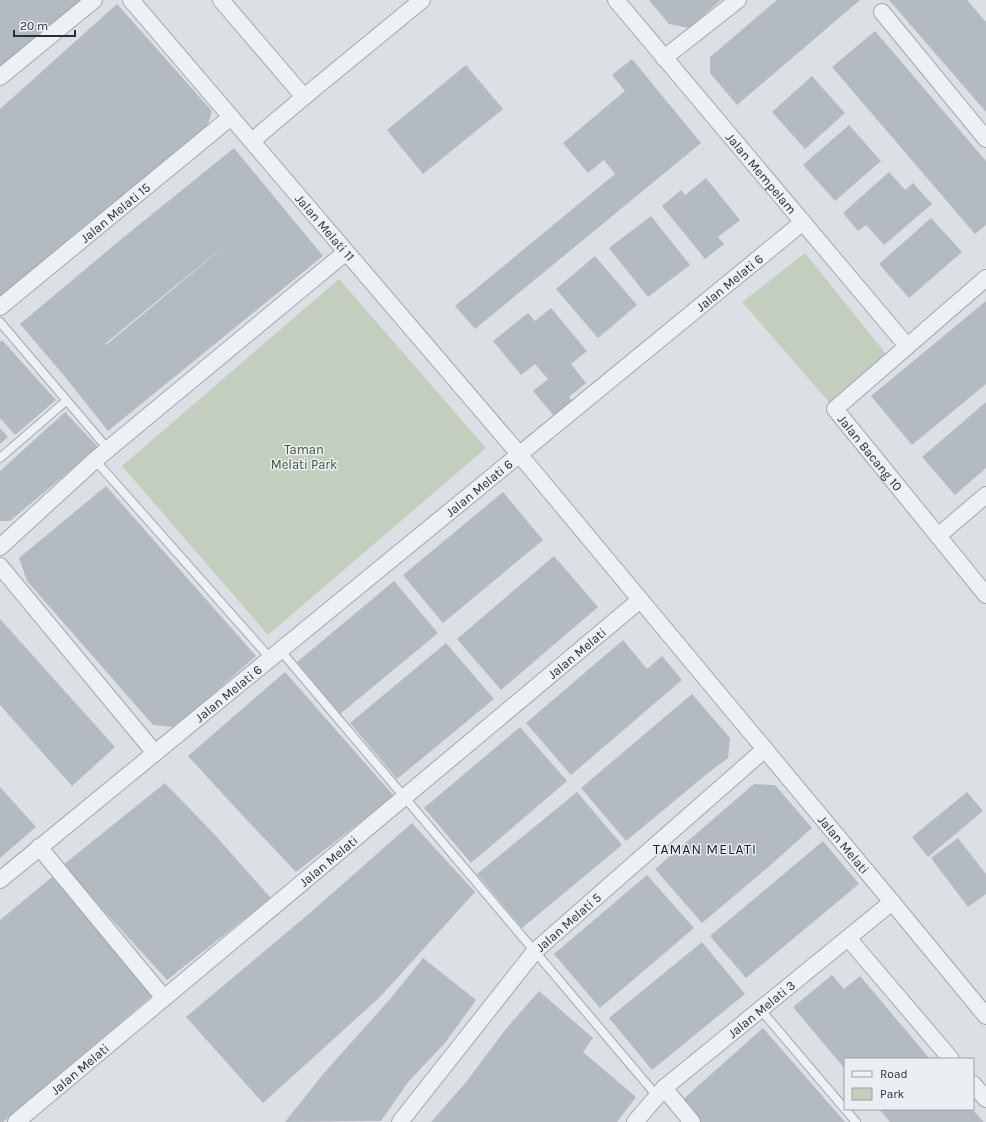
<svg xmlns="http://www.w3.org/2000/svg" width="986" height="1122" viewBox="0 0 986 1122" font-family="Karla,sans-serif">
	<rect width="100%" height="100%" fill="#dce0e5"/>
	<!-- green -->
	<path fill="#c3cebe" d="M805 253 891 360 835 409 742 302Z
		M339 279 486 448 268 635 122 466Z"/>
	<!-- building -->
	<path fill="#b4bac1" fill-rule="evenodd" d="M0 0H82L0 67Z
		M649 0H721L689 28 669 24Z
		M777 0H860L737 105 710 73V57Z
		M889 0H967L986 22V112Z
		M117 4 212 111 207 128 112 204 0 299V109Z
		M875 31 986 161V225L975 234 832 67Z
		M632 59 701 143 475 329 455 306 615 174 604 160 588 173 563 143 625 91 612 75Z
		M466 65 503 109 423 174 387 130Z
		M812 76 845 113 805 149 772 112Z
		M849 125 881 161 835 201 803 165Z
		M234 148 323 256 108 431 66 378 20 324 119 241ZM232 240 106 345 105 344 164 295Z
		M889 172 905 190 913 183 932 204 884 245 866 225 858 231 843 213Z
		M706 178 740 220 718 237 724 244 705 259 662 206 681 190 685 195Z
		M651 216 690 265 648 297 609 248Z
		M931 218 962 252 909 298 879 264Z
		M595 256 637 305 598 338 556 289Z
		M986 301V384L912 445 871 396Z
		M551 308 587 351 571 364 586 383 569 397 572 401 554 416 533 391 548 379 535 364 521 375 493 341 528 313 535 321Z
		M2 340 56 400 15 435 0 418V342Z
		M986 402V468L955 495 922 457Z
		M65 412 98 447 10 521H0V471Z
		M0 428 8 437 0 444Z
		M106 486 256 656 175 727 153 725 27 581 19 558Z
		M503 492 543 540 443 623 403 575Z
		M554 556 598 607 501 690 457 639Z
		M394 581 438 633 340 714 297 662Z
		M0 619 115 747 72 786 0 705Z
		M623 640 647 669 662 656 682 680 571 775 526 723Z
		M446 643 494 699 397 779 350 723Z
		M285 672 394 796 296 872 244 817 188 756Z
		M692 694 730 738 728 758 708 773 626 841 581 788Z
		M520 727 567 781 471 863 424 808Z
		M165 783 214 834 271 898 167 980 114 922 63 865Z
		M754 784 775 785 812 828 765 870 702 923 655 869Z
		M0 787 36 827 0 858Z
		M577 792 622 845 522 928 477 874Z
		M967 792 983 811 928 857 912 837Z
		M412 823 475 892 380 997 263 1103 186 1017 311 912Z
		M958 838 986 874V894L968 907 931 858Z
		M823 841 859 884 746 978 710 936Z
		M647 875 694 928 600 1008 554 954Z
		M52 877 104 935 153 995 3 1122H0V920Z
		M702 942 745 994 652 1070 609 1018Z
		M423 958 476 1000 445 1043 409 1081 381 1121 285 1122 324 1073 391 998Z
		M832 975 844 989 860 976 930 1059H845V1069L793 1007Z
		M539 991 593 1038 583 1052 636 1097 617 1122H431L467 1081 505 1030Z
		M763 1028 845 1122H696L680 1102Z
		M879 1109H972L984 1122H890Z"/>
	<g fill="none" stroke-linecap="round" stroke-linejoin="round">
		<!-- service casing -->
		<g stroke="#a2a7ae" stroke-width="10">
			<path id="service" d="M0 322 108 449
				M0 458 66 401
				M95 460 270 658
				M280 650 657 1096
				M760 1009 856 1122"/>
		</g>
		<!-- minor casing -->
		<g stroke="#a2a7ae" stroke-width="18">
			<g id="minor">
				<path id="s1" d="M131 0 519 454 892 902 986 1016"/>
				<path d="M221 0 304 97"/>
				<path id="s2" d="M616 0 907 346"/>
				<path d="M882 12 986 139"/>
				<path d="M664 58 738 0"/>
				<path d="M0 77 94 0"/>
				<path d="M252 141 304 97 422 0"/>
				<path id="s3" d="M986 278 835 409 986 595"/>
				<path id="s4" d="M0 307 231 117"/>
				<path d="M938 536 986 495"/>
				<path d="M0 547 95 460 346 252"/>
				<path d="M0 566 155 753"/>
				<path d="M39 847 164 998"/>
				<path id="s5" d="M0 880 803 222"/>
				<path d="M848 938 951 1059"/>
				<path d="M973 1084 986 1099"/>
				<path d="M664 1088 692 1122"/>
				<path id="s6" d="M16 1122 640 600"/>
				<path id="s7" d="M400 1122 535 951 765 749"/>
				<path id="s8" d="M635 1122 664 1088 892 902"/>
			</g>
		</g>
		<!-- service -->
		<use href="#service" stroke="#eef1f4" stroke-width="8"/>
		<!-- minor -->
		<use href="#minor" stroke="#eef1f4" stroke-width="16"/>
	</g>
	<g text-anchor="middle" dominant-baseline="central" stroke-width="3" stroke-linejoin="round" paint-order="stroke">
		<!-- street labels -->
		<g font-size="13" fill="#272f3a" stroke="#ebeff3">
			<text stroke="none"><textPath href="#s2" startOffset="226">Jalan Mempelam</textPath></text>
			<text stroke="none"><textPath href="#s4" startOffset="149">Jalan Melati 15</textPath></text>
			<text stroke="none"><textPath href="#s1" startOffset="299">Jalan Melati 11</textPath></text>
			<text stroke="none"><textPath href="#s5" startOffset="943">Jalan Melati 6</textPath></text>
			<text stroke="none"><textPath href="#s3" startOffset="256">Jalan Bacang 10</textPath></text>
			<text stroke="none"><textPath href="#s5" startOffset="619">Jalan Melati 6</textPath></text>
			<text stroke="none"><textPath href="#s6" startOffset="731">Jalan Melati</textPath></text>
			<text stroke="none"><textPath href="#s5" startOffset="295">Jalan Melati 6</textPath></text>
			<text stroke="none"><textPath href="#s1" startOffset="1105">Jalan Melati</textPath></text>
			<text stroke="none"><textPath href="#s6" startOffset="407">Jalan Melati</textPath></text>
			<text stroke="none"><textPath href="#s7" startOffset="262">Jalan Melati 5</textPath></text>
			<text stroke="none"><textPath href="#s8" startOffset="170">Jalan Melati 3</textPath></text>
			<text stroke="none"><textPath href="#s6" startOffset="83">Jalan Melati</textPath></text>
		</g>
		<!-- park labels -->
		<g font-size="13" fill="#3d5436" stroke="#ebeff3">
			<text x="304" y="449">Taman<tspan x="304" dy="15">Melati Park</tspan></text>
		</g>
		<!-- neighbourhood labels -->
		<g font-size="14" letter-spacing="1" fill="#1a202a" stroke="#ebeff3">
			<text x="705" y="849">TAMAN MELATI</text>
		</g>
	</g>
	<!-- legend -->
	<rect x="844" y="1058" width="130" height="52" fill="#ebeff3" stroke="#9da2a9"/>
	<rect x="852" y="1071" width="20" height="6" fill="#eef1f4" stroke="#9da2a9"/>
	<text x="880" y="1078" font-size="12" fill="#272f3a">Road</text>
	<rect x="852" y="1088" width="20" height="12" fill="#c3cebe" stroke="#9da2a9"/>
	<text x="880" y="1098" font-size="12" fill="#272f3a">Park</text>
	<!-- scale -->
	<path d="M14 30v6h61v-6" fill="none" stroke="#272f3a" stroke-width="2"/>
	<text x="20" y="30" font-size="12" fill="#272f3a" stroke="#ebeff3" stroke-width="3" paint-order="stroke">20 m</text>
</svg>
